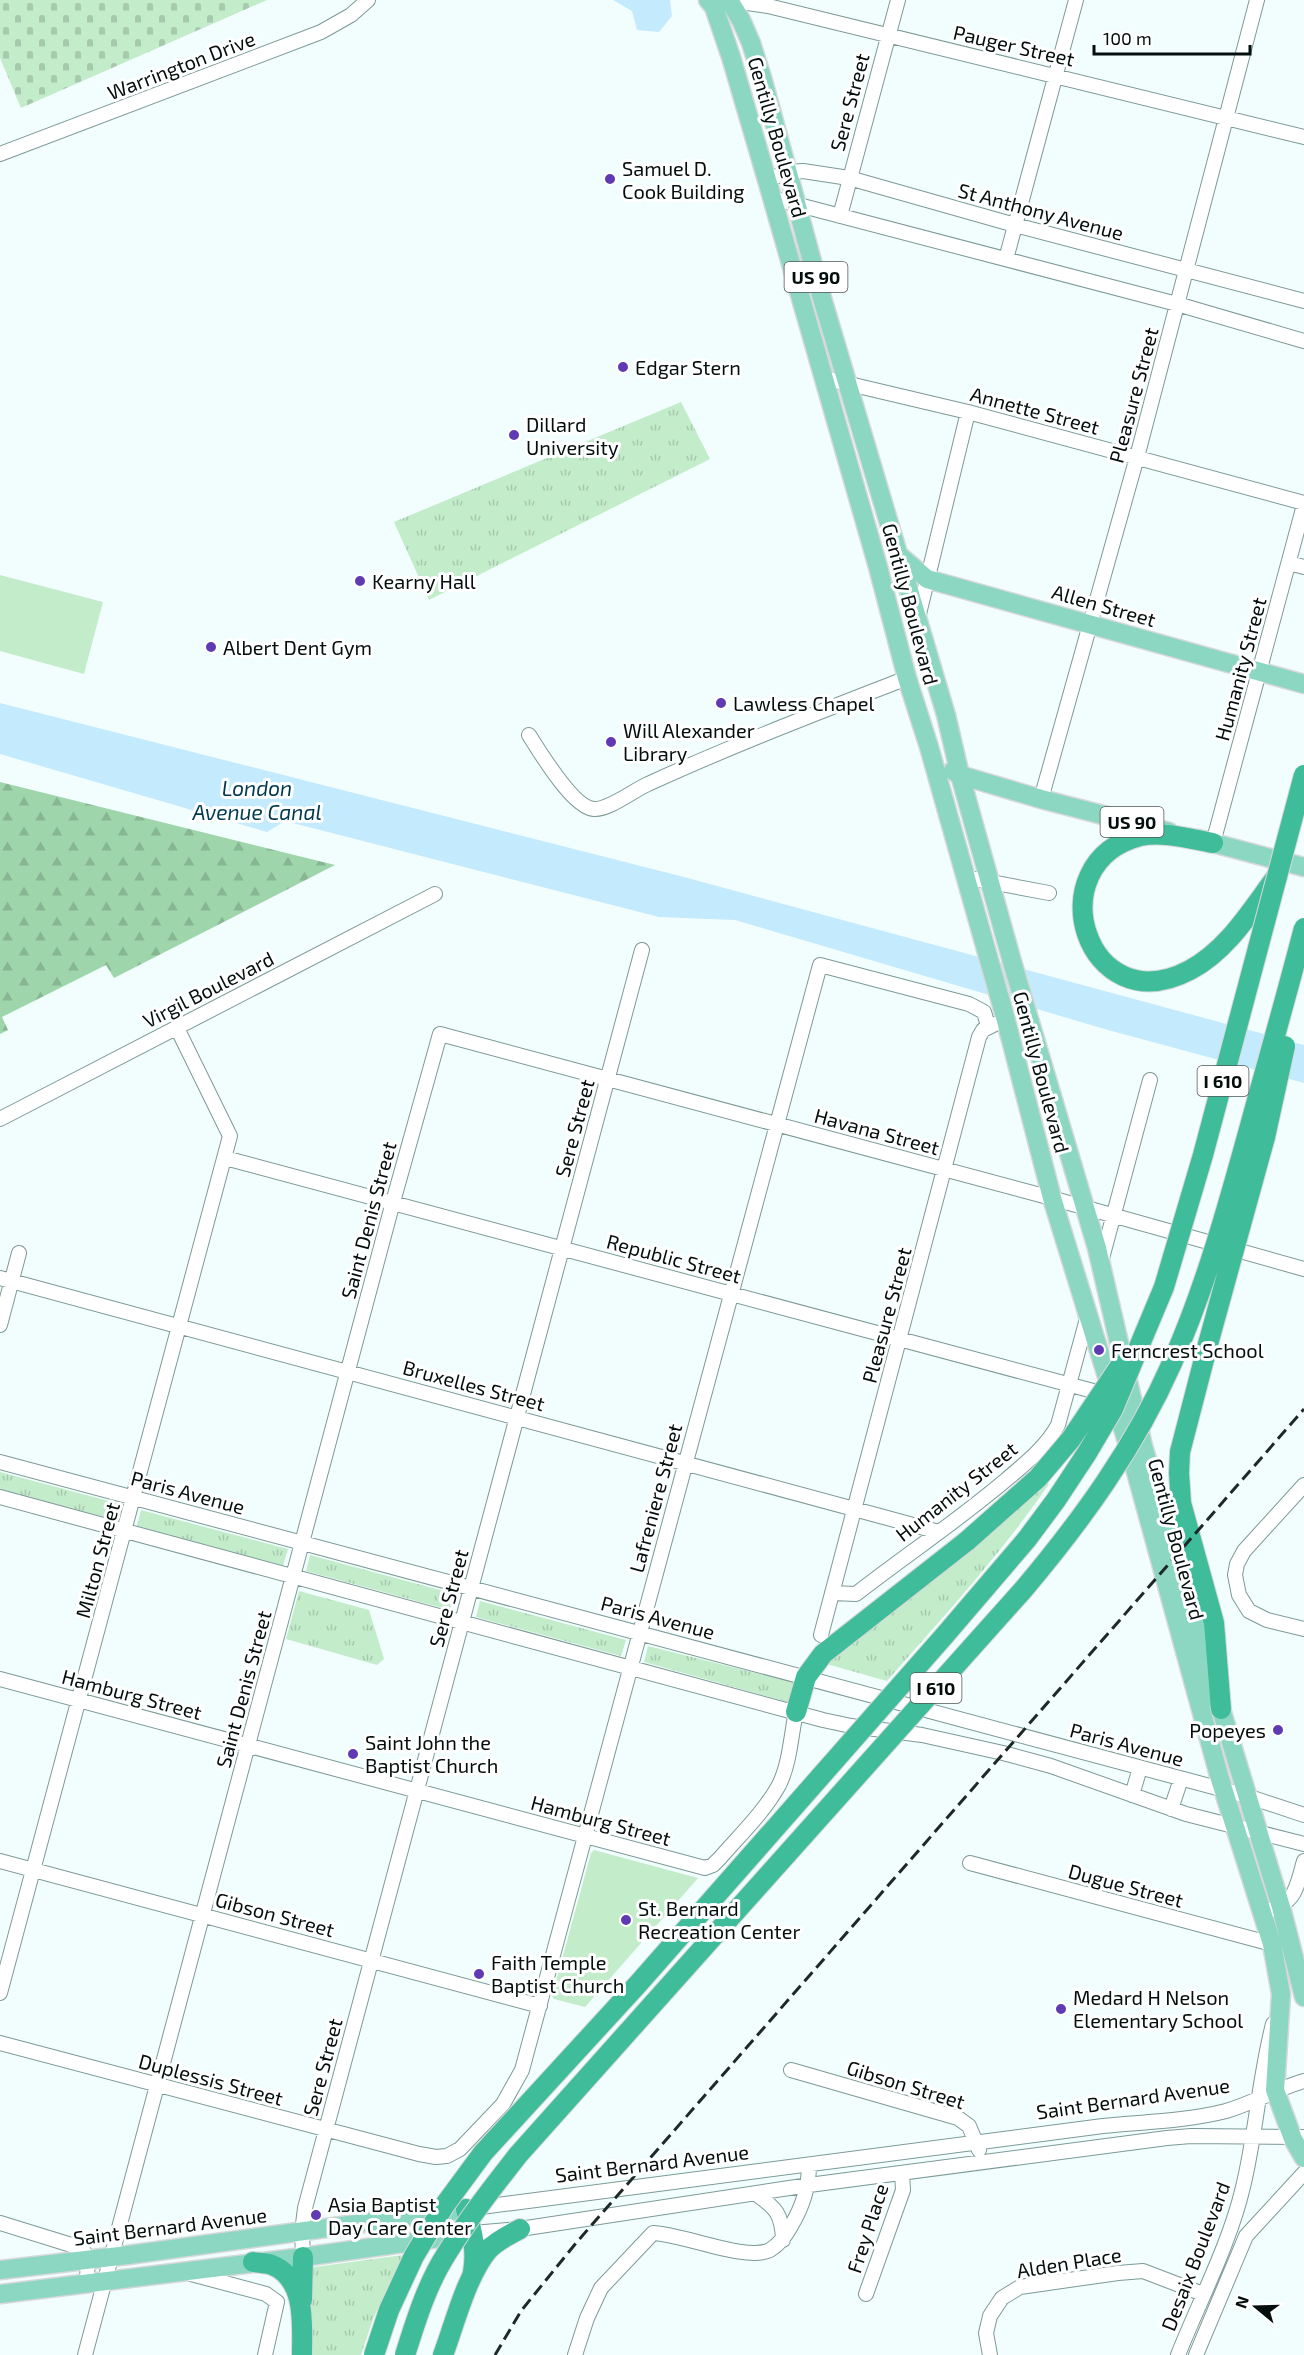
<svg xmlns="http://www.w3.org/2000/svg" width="1304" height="2355" viewBox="0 0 1304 2355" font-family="'Exo 2',sans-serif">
	<defs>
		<pattern id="grass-tufts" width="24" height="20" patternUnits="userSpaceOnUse" patternTransform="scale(1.5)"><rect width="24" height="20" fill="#c3eccb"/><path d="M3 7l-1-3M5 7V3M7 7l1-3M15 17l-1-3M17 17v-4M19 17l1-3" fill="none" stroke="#a6c9ad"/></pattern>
		<pattern id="forest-firs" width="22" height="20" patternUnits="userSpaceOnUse" patternTransform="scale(1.5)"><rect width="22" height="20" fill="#9fd5ab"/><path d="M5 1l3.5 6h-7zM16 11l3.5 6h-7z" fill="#87b692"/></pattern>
		<pattern id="cemetery-stones" width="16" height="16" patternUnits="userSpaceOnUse" patternTransform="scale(1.5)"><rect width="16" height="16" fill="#c3eccb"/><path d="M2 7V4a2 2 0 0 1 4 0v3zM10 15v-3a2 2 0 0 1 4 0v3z" fill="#a6c9ad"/></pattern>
	</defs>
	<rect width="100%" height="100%" fill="#f2fefd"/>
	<!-- grass -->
	<path fill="url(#grass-tufts)" d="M681 402 710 459 429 600 394 522Z
		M0 1472 120 1504 115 1520 0 1489Z
		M1044 1481 1049 1484C1001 1554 943 1617 887 1681L823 1663Z
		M141 1510 288 1549 283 1566 137 1526Z
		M310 1555 455 1594 450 1610 306 1571Z
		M299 1591 369 1610 384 1659 377 1665 286 1639Z
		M480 1601 626 1640 621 1656 476 1617Z
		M648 1646 796 1683 791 1703 644 1662Z
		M403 2255 373 2319 361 2355H306L307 2268Z"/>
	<!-- forest -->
	<path fill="url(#forest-firs)" d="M0 782 335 865 114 978 106 965 2 1017 8 1030 0 1034Z"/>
	<!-- cemetery -->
	<path fill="url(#cemetery-stones)" d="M0 0H267L21 108 0 58Z"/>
	<!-- park -->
	<path fill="#c3eccb" d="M0 575 103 602 84 674 0 651Z
		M594 1850 698 1878 585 2007 554 1999 552 1996 591 1853Z"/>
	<!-- water -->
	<path fill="#c4eafe" d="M613 0H670L672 16 659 32 637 30 632 11Z
		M0 703 684 877 1304 1045V1083L1108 1030 735 920 659 917 285 821 267 832 0 754Z"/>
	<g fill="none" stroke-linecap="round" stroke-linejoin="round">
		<!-- minor casing -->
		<g stroke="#7c9a98" stroke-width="16">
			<path id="minor" d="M722 6 741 2 768 6 1304 137
				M0 154 321 32 351 15 368 0
				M767 180 788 172 803 171 849 178 1015 225 1304 301
				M772 198 1177 304 1304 341
				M840 216 898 0
				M1006 259 1076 0
				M824 378 968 412 1304 503
				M1289 563 1304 567
				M918 618 968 412
				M529 735C540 752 573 808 594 809 609 810 634 790 648 784 733 745 820 712 907 678
				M1041 799 1137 457 1257 0
				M1213 843 1304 505
				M964 877 1049 893
				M0 1119 435 894
				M225 1158 1108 1395
				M1101 1262 1150 1080
				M0 1278 939 1532
				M0 1325 19 1253
				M0 1462 1247 1796 1304 1815
				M1304 1485 1244 1551 1237 1564 1235 1575 1239 1595 1249 1611 1267 1620 1304 1629
				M0 1497 823 1720 851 1726 922 1735 1003 1753 1051 1766 1186 1814 1304 1844
				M832 1593 856 1594C906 1555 959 1520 1007 1479 1026 1463 1047 1446 1058 1425L1088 1315
				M821 1635 979 1037 983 1030 995 1024
				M0 1679 705 1868 713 1865 720 1858C740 1835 765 1811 779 1785 790 1763 791 1735 796 1712
				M1132 1795 1140 1768
				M1171 1809 1181 1779
				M0 1861 540 2006
				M970 1863 1272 1944
				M1263 1913C1296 1902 1295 1893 1304 1861
				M0 1993 230 1136 177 1028
				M0 2043 419 2154 436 2157 447 2156 460 2149 503 2104 522 2070 820 965 969 1004 984 1012 988 1026
				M791 2070 958 2118 969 2126 979 2150
				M756 2194C776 2208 782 2214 783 2240
				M474 2208 1103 2126C1143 2122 1187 2121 1226 2111 1253 2103 1277 2089 1304 2081
				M0 2223 81 2248C90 2256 87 2271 87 2282
				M473 2233 520 2229 809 2185 1167 2138 1191 2136 1304 2137
				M303 2257 302 2232 305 2208 642 950
				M191 2274 266 2294 277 2302 265 2355
				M866 2294 903 2190 902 2173
				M85 2355 393 1202 440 1034 1044 1196 1304 1269
				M575 2355 587 2318 601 2288 653 2233C683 2234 747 2262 770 2250 780 2244 786 2235 791 2226 803 2206 809 2187 809 2165
				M990 2355 986 2333 990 2316 1002 2298 1020 2287 1118 2273 1143 2271 1203 2294
				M1178 2355C1199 2302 1230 2243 1243 2187 1256 2134 1259 2078 1273 2024
				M1196 2355 1246 2236 1304 2173"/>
		</g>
		<!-- major casing -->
		<g stroke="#d7d8d8" stroke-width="21">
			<path id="major" d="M708 0 714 7 731 57 767 180 878 567 907 678 929 747 1004 1013 1052 1198 1133 1461 1220 1779 1272 1944 1281 1994 1275 2090 1293 2139 1304 2158
				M729 0 741 20 751 43 763 81 822 298 946 715 960 775 1013 965 1097 1248 1143 1446 1184 1584 1213 1692 1221 1709 1281 1907 1304 1997
				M900 556 927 579 1304 684
				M953 771 960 775 1041 799 1169 832
				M1198 839 1304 867
				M0 2270 128 2255 466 2209
				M0 2294 303 2257 468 2234"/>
		</g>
		<!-- highway casing -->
		<g stroke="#d7d8d8" stroke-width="22">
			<path id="highway" d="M1213 843C1191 839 1163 831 1140 836 1036 863 1086 1025 1190 970 1228 950 1252 909 1277 876
				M1181 1503 1214 1623 1221 1709
				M796 1712 806 1677 823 1654 967 1541
				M466 2209C472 2231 477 2250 473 2272
				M253 2262C259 2263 266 2263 272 2265 307 2279 302 2325 302 2355
				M302 2300 303 2257
				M443 2355C455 2323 466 2277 488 2250 496 2241 509 2235 520 2229"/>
		</g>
		<!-- minor -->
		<use href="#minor" stroke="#fff" stroke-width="14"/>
		<!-- major -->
		<use href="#major" stroke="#8cd7c2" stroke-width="18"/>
		<!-- highway -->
		<use href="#highway" stroke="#3fbc9a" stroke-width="20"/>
		<!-- rail -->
		<path stroke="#1e2827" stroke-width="3" stroke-dasharray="12 6" stroke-linecap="butt" d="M495 2355 521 2311 576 2243 1304 1409"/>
		<!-- highway-bridge casing -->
		<g stroke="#d7d8d8" stroke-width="22" stroke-linecap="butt">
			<path id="highway-bridge" d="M1181 1503 1179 1473 1180 1452 1208 1344 1265 1137 1285 1046
				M967 1541 1038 1478 1071 1439 1120 1366
				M374 2355 389 2310 414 2256 444 2206 483 2153 638 1984 945 1635 1027 1539 1056 1500 1087 1453 1113 1409 1164 1287 1203 1155 1304 775
				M405 2355C416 2320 427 2284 447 2253 468 2219 493 2187 518 2155L1023 1590C1082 1520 1135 1447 1172 1363 1206 1286 1228 1206 1250 1126 1268 1060 1287 994 1304 928"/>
		</g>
		<!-- highway-bridge -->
		<use href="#highway-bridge" stroke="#3fbc9a" stroke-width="20"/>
	</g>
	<!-- markers -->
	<g fill="#5f3ab2" stroke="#fff" stroke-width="2">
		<circle cx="610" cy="179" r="6"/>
		<circle cx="623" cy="367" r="6"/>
		<circle cx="514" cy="435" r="6"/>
		<circle cx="360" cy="581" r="6"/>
		<circle cx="211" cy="647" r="6"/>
		<circle cx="721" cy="703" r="6"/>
		<circle cx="611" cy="742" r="6"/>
		<circle cx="1099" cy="1350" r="6"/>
		<circle cx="1278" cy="1730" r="6"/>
		<circle cx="353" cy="1754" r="6"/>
		<circle cx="626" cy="1920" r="6"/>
		<circle cx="479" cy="1974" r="6"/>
		<circle cx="1061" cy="2009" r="6"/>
		<circle cx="316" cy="2215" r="6"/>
	</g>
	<g text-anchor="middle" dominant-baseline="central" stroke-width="6" stroke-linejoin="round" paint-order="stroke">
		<!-- shield labels -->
		<g fill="#fff" stroke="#4f5656" stroke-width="1.5">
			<rect x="784.5" y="262" width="63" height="30" rx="4.5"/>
			<rect x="1100.5" y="807" width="63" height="30" rx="4.5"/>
			<rect x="1197.5" y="1066" width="51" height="30" rx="4.5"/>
			<rect x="910.5" y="1673" width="51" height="30" rx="4.5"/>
		</g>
		<g font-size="18" font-weight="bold" fill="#040e0d">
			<text x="816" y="277">US 90</text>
			<text x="1132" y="822">US 90</text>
			<text x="1223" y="1081">I 610</text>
			<text x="936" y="1688">I 610</text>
		</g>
		<!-- street labels -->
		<g font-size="20" fill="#040e0d" stroke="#fff">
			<text transform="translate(1014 45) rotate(13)">Pauger Street</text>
			<text transform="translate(181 65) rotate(-21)">Warrington Drive</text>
			<text transform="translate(849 102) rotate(-75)">Sere Street</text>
			<text transform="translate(778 137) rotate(74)">Gentilly Boulevard</text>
			<text transform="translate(1041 211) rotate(15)">St Anthony Avenue</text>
			<text transform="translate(1133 395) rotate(-75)">Pleasure Street</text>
			<text transform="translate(1035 410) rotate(15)">Annette Street</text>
			<text transform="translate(911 604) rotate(75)">Gentilly Boulevard</text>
			<text transform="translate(1104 605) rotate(16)">Allen Street</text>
			<text transform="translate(1240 669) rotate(-75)">Humanity Street</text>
			<text transform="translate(208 989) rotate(-27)">Virgil Boulevard</text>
			<text transform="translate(1042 1072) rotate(75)">Gentilly Boulevard</text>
			<text transform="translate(574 1128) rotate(-75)">Sere Street</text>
			<text transform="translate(877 1131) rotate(15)">Havana Street</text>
			<text transform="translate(368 1220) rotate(-75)">Saint Denis Street</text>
			<text transform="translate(674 1258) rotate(15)">Republic Street</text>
			<text transform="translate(886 1315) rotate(-75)">Pleasure Street</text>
			<text transform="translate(474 1385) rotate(15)">Bruxelles Street</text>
			<text transform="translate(956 1491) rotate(-38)">Humanity Street</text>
			<text transform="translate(188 1492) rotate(15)">Paris Avenue</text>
			<text transform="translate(655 1498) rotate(-75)">Lafreniere Street</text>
			<text transform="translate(1177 1539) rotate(75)">Gentilly Boulevard</text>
			<text transform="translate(97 1560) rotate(-75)">Milton Street</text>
			<text transform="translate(448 1598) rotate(-75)">Sere Street</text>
			<text transform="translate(658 1617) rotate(15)">Paris Avenue</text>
			<text transform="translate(243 1689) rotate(-75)">Saint Denis Street</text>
			<text transform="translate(132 1694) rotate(15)">Hamburg Street</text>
			<text transform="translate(1127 1744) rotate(15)">Paris Avenue</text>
			<text transform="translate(601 1820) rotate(15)">Hamburg Street</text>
			<text transform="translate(1126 1885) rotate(15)">Dugue Street</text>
			<text transform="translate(275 1914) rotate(15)">Gibson Street</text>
			<text transform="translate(322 2067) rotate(-75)">Sere Street</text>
			<text transform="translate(211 2079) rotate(15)">Duplessis Street</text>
			<text transform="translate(906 2084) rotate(17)">Gibson Street</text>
			<text transform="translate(1133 2098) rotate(-8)">Saint Bernard Avenue</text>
			<text transform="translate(652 2163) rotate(-7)">Saint Bernard Avenue</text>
			<text transform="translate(170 2226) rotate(-7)">Saint Bernard Avenue</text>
			<text transform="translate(867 2228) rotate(-72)">Frey Place</text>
			<text transform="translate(1195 2256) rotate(-69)">Desaix Boulevard</text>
			<text transform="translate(1069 2262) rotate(-9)">Alden Place</text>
		</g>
		<!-- poi labels -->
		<g font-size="20" fill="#040e0d" stroke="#fff" text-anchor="start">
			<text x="622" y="168">Samuel D.<tspan x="622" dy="23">Cook Building</tspan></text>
			<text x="635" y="367">Edgar Stern</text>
			<text x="526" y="424">Dillard<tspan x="526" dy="23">University</tspan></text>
			<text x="372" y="581">Kearny Hall</text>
			<text x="223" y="647">Albert Dent Gym</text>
			<text x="733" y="703">Lawless Chapel</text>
			<text x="623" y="730">Will Alexander<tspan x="623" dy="23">Library</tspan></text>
			<text x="1111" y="1350">Ferncrest School</text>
			<text x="1266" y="1730" text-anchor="end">Popeyes</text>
			<text x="365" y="1742">Saint John the<tspan x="365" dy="23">Baptist Church</tspan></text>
			<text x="638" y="1908">St. Bernard<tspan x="638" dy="23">Recreation Center</tspan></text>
			<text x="491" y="1962">Faith Temple<tspan x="491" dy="23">Baptist Church</tspan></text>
			<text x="1073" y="1997">Medard H Nelson<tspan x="1073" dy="23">Elementary School</tspan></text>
			<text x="328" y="2204">Asia Baptist<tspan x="328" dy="23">Day Care Center</tspan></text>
		</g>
		<!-- water labels -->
		<g font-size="21" font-style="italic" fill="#003a51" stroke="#fff">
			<text x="257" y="787">London<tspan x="257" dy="24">Avenue Canal</tspan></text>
		</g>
	</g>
	<!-- north arrow -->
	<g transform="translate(1256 2307) rotate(289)" stroke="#ffffff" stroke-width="4.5" paint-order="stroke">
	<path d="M0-4.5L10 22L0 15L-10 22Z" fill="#040e0d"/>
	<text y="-9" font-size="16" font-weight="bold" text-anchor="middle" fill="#040e0d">N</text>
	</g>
	<!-- scale -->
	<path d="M1094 45v9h156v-9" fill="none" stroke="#040e0d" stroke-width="3"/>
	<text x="1103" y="45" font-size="18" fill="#040e0d" stroke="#ffffff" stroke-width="4.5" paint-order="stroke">100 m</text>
</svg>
